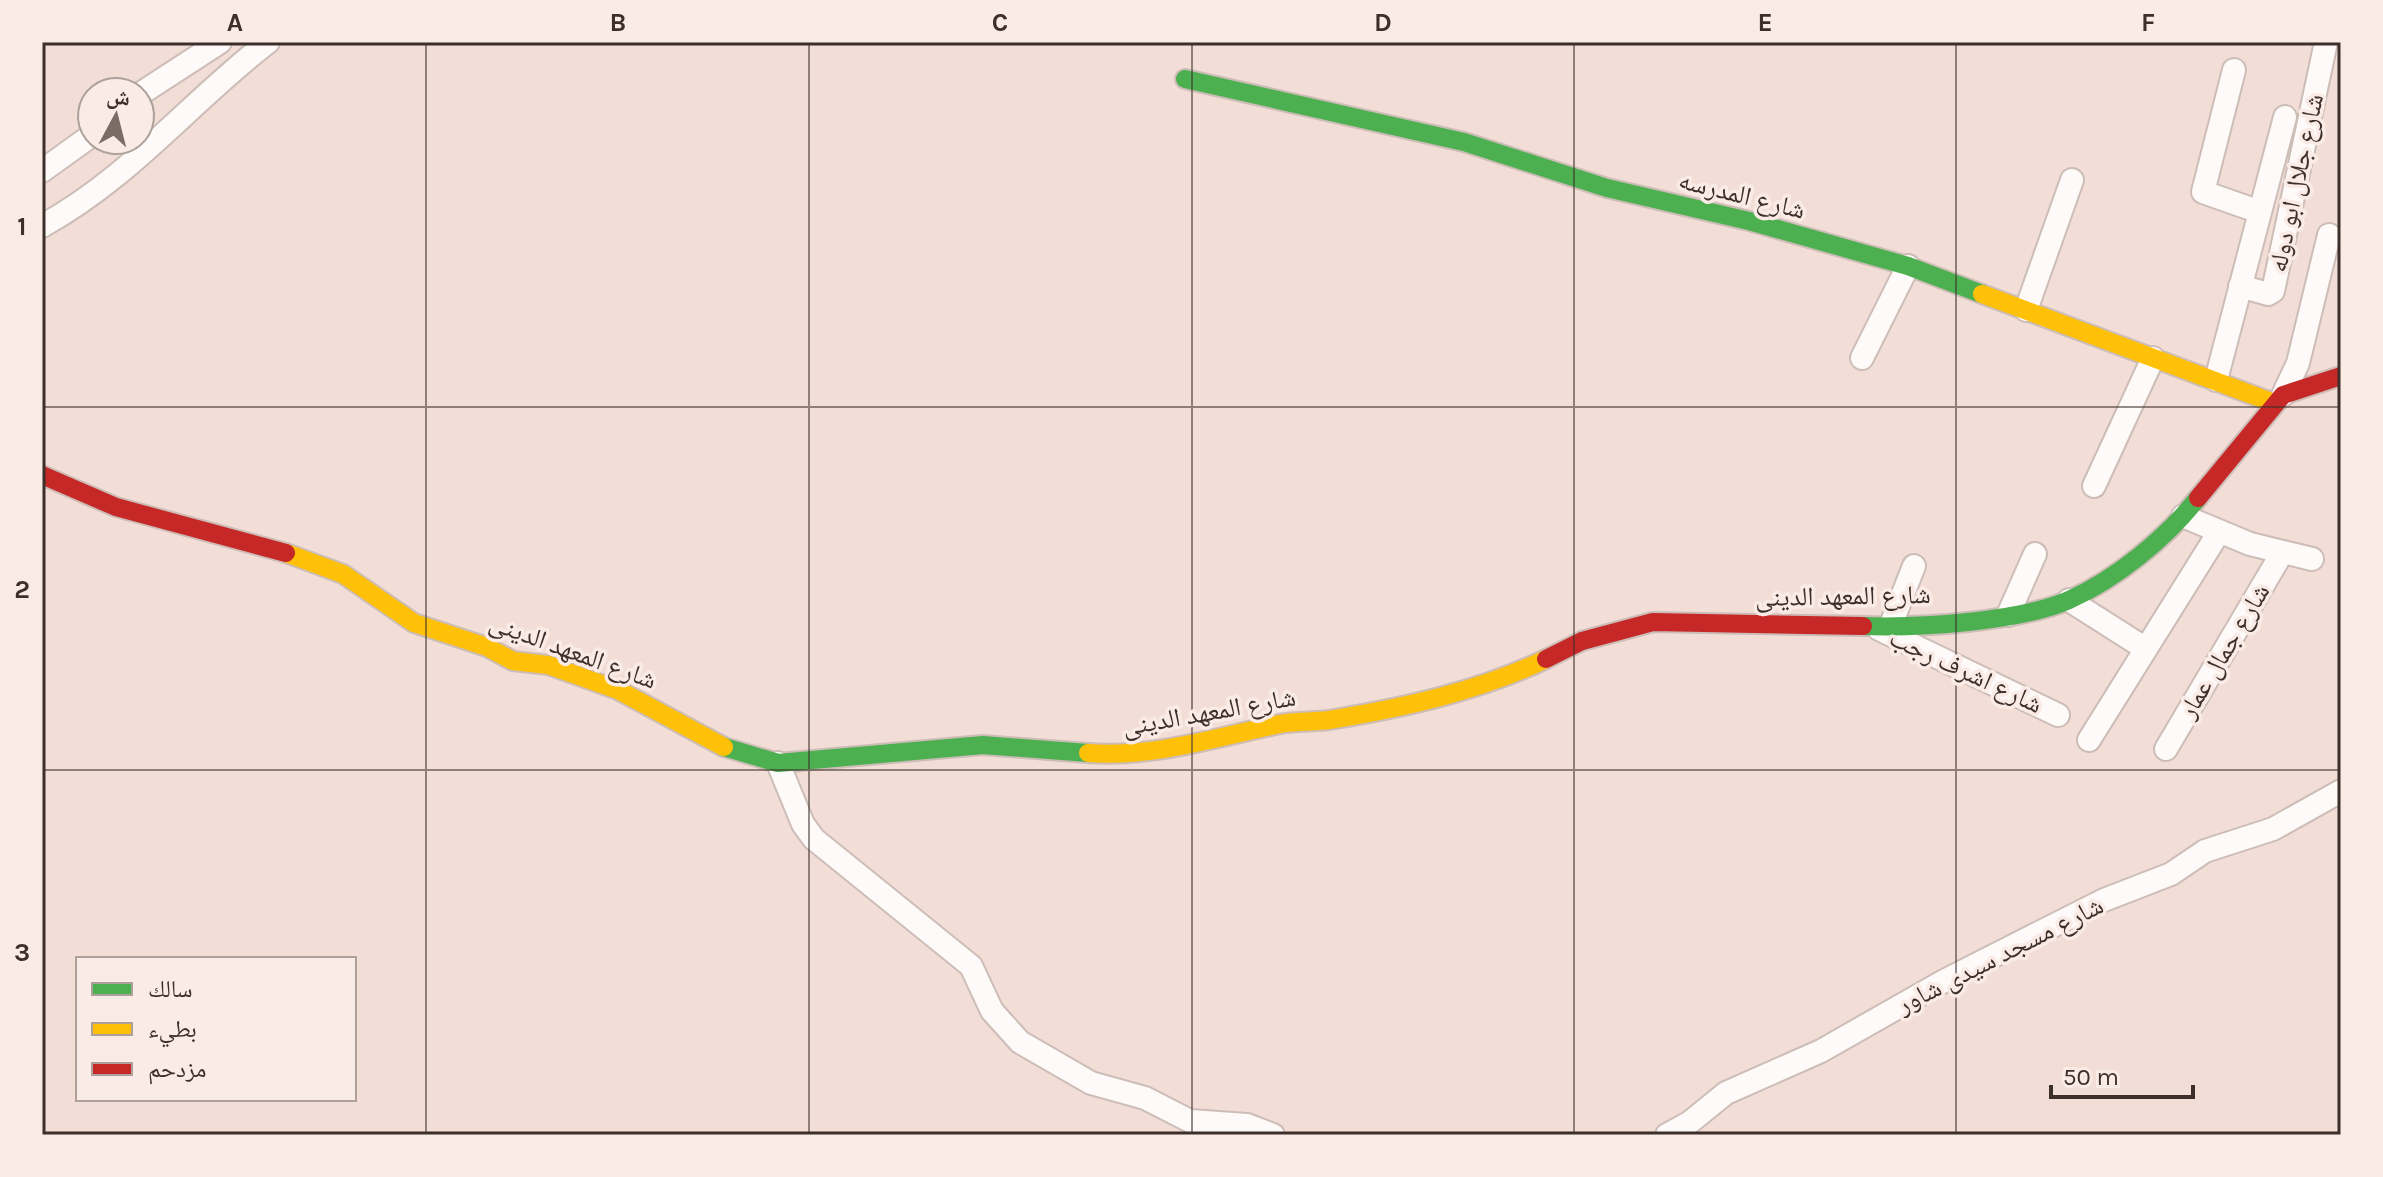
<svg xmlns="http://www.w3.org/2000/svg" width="2383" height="1177" viewBox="0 0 2383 1177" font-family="Karla,'Noto Naskh Arabic',sans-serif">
	<rect width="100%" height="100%" fill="#f2ded6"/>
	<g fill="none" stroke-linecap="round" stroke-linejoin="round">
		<!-- street casing -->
		<g stroke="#cdbdb7" stroke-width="26">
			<path id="street" d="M2234 70 2203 192 2260 212
				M140 94 220 42
				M42 171 92 135
				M42 226C130 178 190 102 268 42
				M2240 286 2268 294 2273 291 2326 42
				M2026 310 2072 180
				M1862 358 1908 266
				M2216 380 2285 117
				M2283 395 2298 363 2329 235
				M2094 486 2153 358
				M2183 516 2250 544 2312 559
				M2069 600 2146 649
				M2008 615 2035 554
				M1890 627 1914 566
				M1879 629 2058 715
				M2089 740 2219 532
				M2166 749 2282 553
				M778 763 803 824 814 839 971 966 992 1011 1020 1042 1091 1083 1145 1098 1190 1121 1247 1125 1273 1135
				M1667 1135 1689 1123 1726 1093 1821 1051 1944 981 2104 900 2171 874 2205 851 2273 829 2341 791"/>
		</g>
		<!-- fast casing -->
		<g stroke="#cdbdb7" stroke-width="22">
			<path id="fast" d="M1185 79 1464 142 1607 188 1749 221 1908 266 1982 294
				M1863 626C1918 628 2019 622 2069 600 2116 579 2165 539 2198 498
				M724 747 778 763 983 745 1088 753"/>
		</g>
		<!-- slow casing -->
		<g stroke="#cdbdb7" stroke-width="22">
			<path id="slow" d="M1982 294 2274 403
				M286 553 343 574 414 623 487 647 513 661 548 665 618 690 724 747
				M1088 753C1154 758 1217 737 1280 724 1296 721 1313 722 1329 720 1402 708 1480 691 1546 659"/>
		</g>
		<!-- jam casing -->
		<g stroke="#cdbdb7" stroke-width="22">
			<path id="jam" d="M42 475 116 507 286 553
				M2198 498 2283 395 2341 376
				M1546 659 1582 641 1653 622 1863 626"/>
		</g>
		<!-- street -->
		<use href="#street" stroke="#fdfaf9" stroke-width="22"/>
		<!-- fast -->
		<use href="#fast" stroke="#4caf50" stroke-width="18"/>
		<!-- slow -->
		<use href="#slow" stroke="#ffc107" stroke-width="18"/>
		<!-- jam -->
		<use href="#jam" stroke="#c62828" stroke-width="18"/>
	</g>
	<!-- grid -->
	<path fill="none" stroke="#3d2f2a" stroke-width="2" stroke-opacity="0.55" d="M426 42V1135M809 42V1135M1192 42V1135M1574 42V1135M1956 42V1135M42 407H2341M42 770H2341"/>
	<g text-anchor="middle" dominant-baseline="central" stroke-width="7" stroke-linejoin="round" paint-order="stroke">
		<!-- street labels -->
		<g font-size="26" fill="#3d2f2a" stroke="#faebe6">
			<text transform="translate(2296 183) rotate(-78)">شارع جلال ابو دوله</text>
			<text transform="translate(1742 195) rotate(14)">شارع المدرسه</text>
			<text transform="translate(1843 596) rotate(-1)">شارع المعهد الدينى</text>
			<text transform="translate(573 651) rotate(20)">شارع المعهد الدينى</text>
			<text transform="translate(2224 651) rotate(-59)">شارع جمال عمار</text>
			<text transform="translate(1966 671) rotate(25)">شارع اشرف رجب</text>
			<text transform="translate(1209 712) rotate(-10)">شارع المعهد الدينى</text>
			<text transform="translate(2000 955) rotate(-27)">شارع مسجد سيدى شاور</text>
		</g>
	</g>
	<!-- border -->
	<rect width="2383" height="1177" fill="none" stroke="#faebe6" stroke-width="88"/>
	<!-- legend -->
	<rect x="76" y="957" width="280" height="144" fill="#faebe6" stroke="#aea09b" stroke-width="2"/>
	<rect x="92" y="983" width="40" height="12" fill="#4caf50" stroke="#aea09b" stroke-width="2"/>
	<text x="148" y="997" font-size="24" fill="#3d2f2a">سالك</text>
	<rect x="92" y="1023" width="40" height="12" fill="#ffc107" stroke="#aea09b" stroke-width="2"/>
	<text x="148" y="1037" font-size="24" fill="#3d2f2a">بطيء</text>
	<rect x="92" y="1063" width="40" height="12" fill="#c62828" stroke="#aea09b" stroke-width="2"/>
	<text x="148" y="1077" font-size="24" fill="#3d2f2a">مزدحم</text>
	<!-- north arrow -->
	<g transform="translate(116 116) rotate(7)"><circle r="38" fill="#faebe6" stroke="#aea09b" stroke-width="2"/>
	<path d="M0-6L14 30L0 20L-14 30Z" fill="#7c6c66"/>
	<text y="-12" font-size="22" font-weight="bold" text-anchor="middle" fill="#3d2f2a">ش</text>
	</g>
	<!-- scale -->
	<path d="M2051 1085v12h142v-12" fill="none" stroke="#3d2f2a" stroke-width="4"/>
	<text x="2063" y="1085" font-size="24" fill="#3d2f2a" stroke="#faebe6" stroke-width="6" paint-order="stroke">50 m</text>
	<rect x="44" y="44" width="2295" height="1089" fill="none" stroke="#3d2f2a" stroke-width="3"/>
	<g font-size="26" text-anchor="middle" font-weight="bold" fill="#3d2f2a">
		<text x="235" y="31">A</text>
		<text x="618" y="31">B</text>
		<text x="1000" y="31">C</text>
		<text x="1383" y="31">D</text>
		<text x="1765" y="31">E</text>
		<text x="2148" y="31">F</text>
		<text x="22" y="235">1</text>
		<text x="22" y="598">2</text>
		<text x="22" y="961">3</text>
	</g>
</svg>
